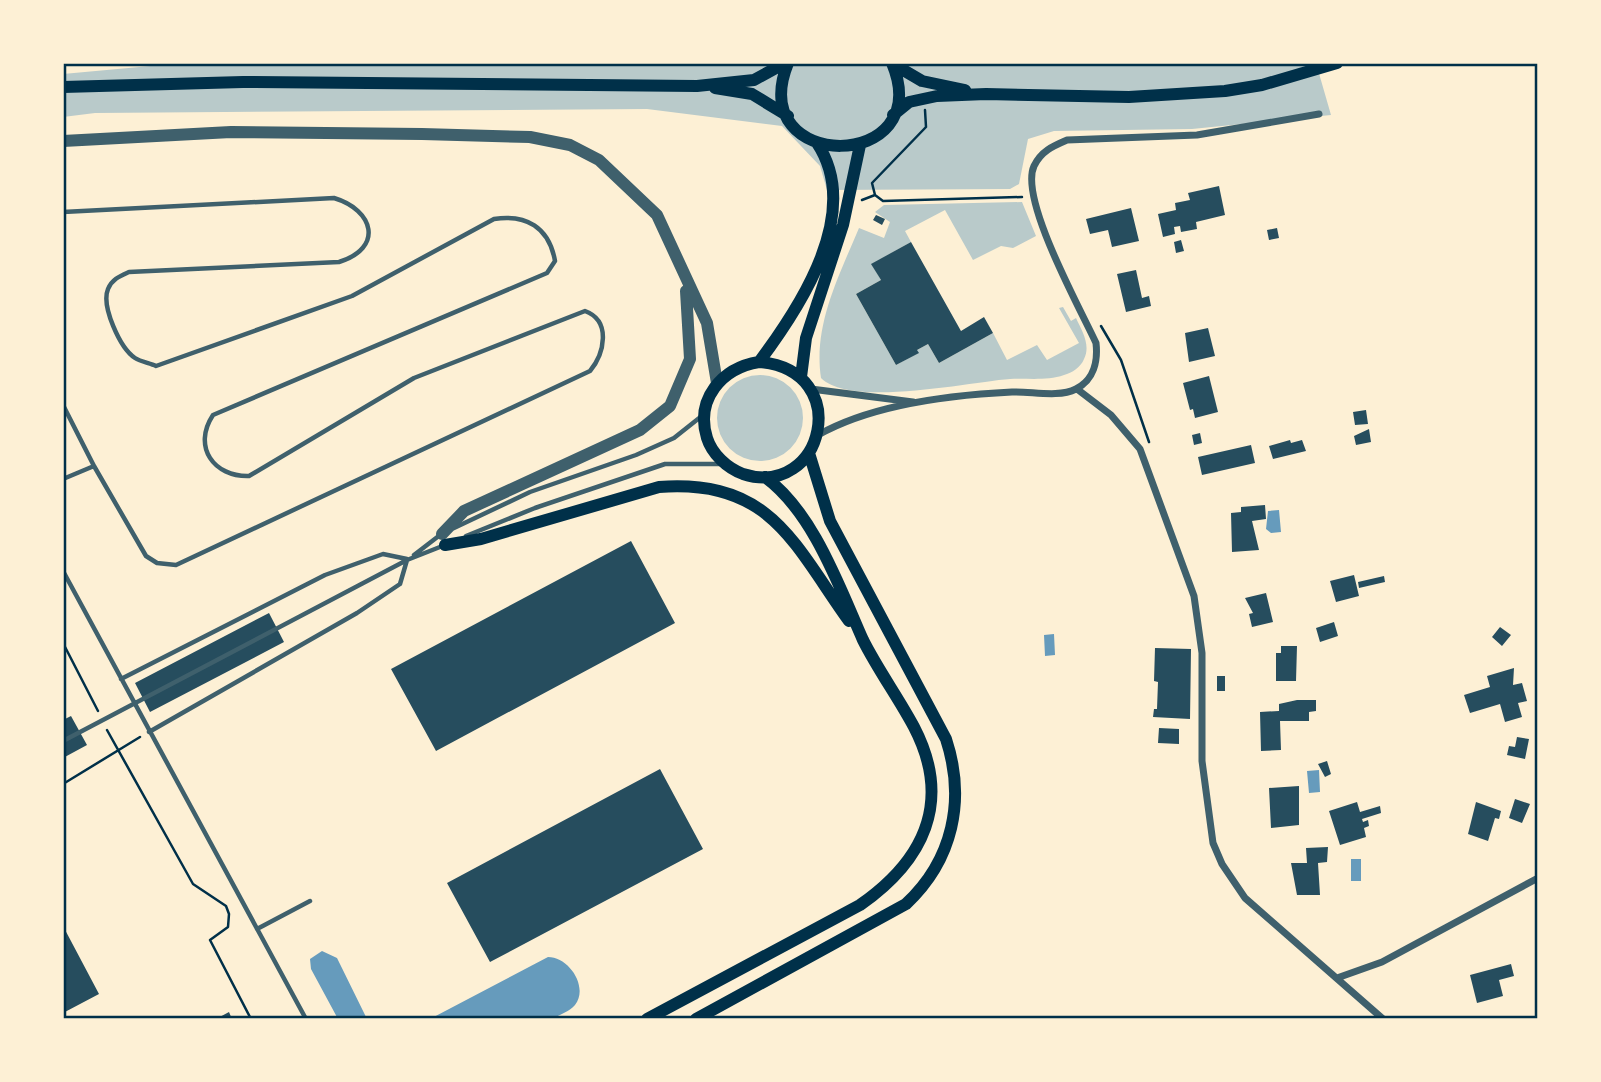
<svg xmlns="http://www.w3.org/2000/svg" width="1601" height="1082" viewBox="0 0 1601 1082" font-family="'DejaVu Sans',sans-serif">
	<rect width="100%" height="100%" fill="#fdf0d5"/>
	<!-- green -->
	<path fill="#b9caca" d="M183 63H1316L1331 115 1192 129 1054 131 1028 139 1019 184 1010 189 827 190 820 166 782 126 647 109 95 113 63 117V74Z
		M1022 202 1036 236 1013 248 1001 246 973 260 945 210 905 231 911 242 872 264 881 280 856 294 896 365 918 353 917 350 928 344 939 363 993 333 1007 360 1037 345 1047 360 1079 343 1059 308 1063 307 1071 321 1076 318C1082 331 1091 345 1084 359 1081 367 1072 373 1064 375 1047 381 1028 378 1010 379 969 382 851 408 821 378 813 325 839 276 859 228L884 238 890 222 875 212 884 205Z
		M717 418a43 43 0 1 1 86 0a43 43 0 1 1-86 0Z"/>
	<!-- water -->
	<path fill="#669bbc" d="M1279 510 1281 532 1271 533 1266 529 1268 511Z
		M1054 634 1055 655 1045 656 1044 635Z
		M1319 770 1320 792 1309 793 1307 771Z
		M1351 859H1361V881H1351Z
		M322 951 337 958 367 1019H338L311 969 310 959Z
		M548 957C569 957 589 987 575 1005 569 1012 559 1015 551 1019H430Z"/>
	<!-- building -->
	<path fill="#264d5e" d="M1219 186 1225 215 1196 222 1197 229 1181 232 1180 226 1174 227 1175 234 1163 237 1158 214 1176 210 1175 203 1190 200 1188 193Z
		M1131 208 1139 241 1112 247 1108 230 1090 234 1086 219Z
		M876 215 885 219 882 225 873 220Z
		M1277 228 1279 238 1269 240 1267 230Z
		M1181 240 1184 251 1176 253 1174 242Z
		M911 242 961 331 984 317 993 333 939 363 928 344 917 350 919 353 896 365 856 294 881 280 871 264Z
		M1136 270 1142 298 1149 296 1151 306 1126 312 1117 274Z
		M1208 328 1215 356 1189 362 1185 333Z
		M1209 376 1218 412 1195 418 1193 409 1190 410 1183 383Z
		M1366 410 1368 424 1355 425 1353 412Z
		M1369 429 1371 442 1356 445 1354 436Z
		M1200 433 1202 443 1194 445 1192 435Z
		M1290 440 1291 443 1302 440 1306 451 1273 459 1269 446Z
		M1251 445 1255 463 1202 475 1198 457Z
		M1265 505 1266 519 1252 521 1259 550 1232 552 1231 513 1241 512V507Z
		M631 541 675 623 436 751 391 669Z
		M1354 575 1359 596 1336 602 1330 581Z
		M1384 576 1385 582 1359 588 1358 582Z
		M1266 593 1273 622 1252 627 1249 614 1253 613 1245 598Z
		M269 613 284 642 150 712 135 683Z
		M1334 622 1338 636 1320 642 1316 628Z
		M1500 627 1511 635 1502 646 1492 637Z
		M1281 646H1297L1296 681H1276V653H1281Z
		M1155 648 1191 649 1190 719 1153 717 1154 709H1157L1158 682 1154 681Z
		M1514 668 1513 685 1522 683 1527 701 1518 703 1522 717 1505 722 1500 704 1470 713 1464 695 1490 687 1487 676Z
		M1217 676H1225V691H1217Z
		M1297 700H1316V711L1309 712V721H1280L1281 750 1261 751 1260 712 1279 711V704Z
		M71 716 87 745 63 758V720Z
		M1159 728 1179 729V744L1158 743Z
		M1517 737 1529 739 1525 759 1507 755 1509 746 1515 747Z
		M1327 761 1331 774 1325 777 1318 764Z
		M660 769 703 849 490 962 447 883Z
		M1299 786V825L1271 828 1269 788Z
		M1515 799 1530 804 1522 823 1509 818Z
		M1357 802 1360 812 1380 806 1381 813 1362 819 1363 822 1368 820 1369 826 1364 828 1366 837 1340 845 1329 811Z
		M1476 802 1501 811 1499 819 1495 818 1488 841 1468 834Z
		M1328 847 1327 862 1318 863 1320 895H1297L1291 863H1307L1306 848Z
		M63 926 99 994 63 1013Z
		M1511 964 1514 976 1499 980 1503 996 1477 1003 1470 975Z
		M229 1012 232 1019H216Z"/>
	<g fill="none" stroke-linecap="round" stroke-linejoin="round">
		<!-- path -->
		<path stroke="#003049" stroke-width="2.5" d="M925 110 926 127 872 183 875 195 883 201 1022 197
			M862 200 875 195
			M1101 326 1121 360 1149 442
			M63 643 98 711
			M107 730 193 884 226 906 229 914 228 927 210 940 251 1019
			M63 784 140 737"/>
		<!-- service -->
		<path stroke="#3f606c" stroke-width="4.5" d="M63 212 334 198C374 210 384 248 339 262L129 272C120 276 112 279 108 289 101 306 120 348 135 358 141 362 150 363 156 366L352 296 494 219C526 214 549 227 555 261L547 273 213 415C192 447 214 477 249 476L414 378 585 311C612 321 604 354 590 371L176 565 157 563 146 556 94 466 63 479
			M63 405 94 466
			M454 528 530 492 636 455 674 438 703 415
			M466 536 535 508 665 464H721
			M414 555 440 535
			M63 571 306 1019
			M121 679 325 575 383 554 407 559
			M149 732 357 613 400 584 407 560
			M63 741 407 560 445 545
			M257 929 310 901"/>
		<!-- minor -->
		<path stroke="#3f606c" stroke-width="7" d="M811 389 913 402
			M1077 389 1111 415 1140 449 1194 596 1202 653V761L1213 843 1222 864 1245 898 1383 1019
			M818 435C873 404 949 395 1012 392 1031 391 1058 398 1076 389 1094 380 1098 361 1096 343 1080 308 1019 199 1034 166 1041 151 1053 146 1067 140L1197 135 1319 114
			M1337 978 1382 962 1538 878"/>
		<!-- tertiary -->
		<path stroke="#3f606c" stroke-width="12" d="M63 141 231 132 422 134 530 137 570 145 599 160 657 215 707 323 717 383
			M442 534 464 511 640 430 670 406 690 359 686 291"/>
		<!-- secondary -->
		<path stroke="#003049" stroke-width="12" d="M788 63C743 174 938 173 892 63
			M893 64 922 81 965 90
			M63 87 243 82 697 86 754 80 785 63
			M715 88 752 94 788 116
			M893 115 909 102 937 96 986 94 1129 97 1225 91 1262 85 1337 63
			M759 362C855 370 824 500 743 474 727 468 712 454 707 438 695 399 722 368 759 362 801 306 863 212 817 143
			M801 377 806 338 843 225 860 145
			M445 545 481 539 659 487C771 479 793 543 849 621
			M647 1019 860 905C923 861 953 802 914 727 898 697 878 670 863 640 839 586 813 512 765 477
			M696 1019 906 904C953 860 966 800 946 739L830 521 809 453"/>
	</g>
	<!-- border -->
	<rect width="1601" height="1082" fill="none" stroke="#fdf0d5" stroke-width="130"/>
	<rect x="65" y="65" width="1471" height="952" fill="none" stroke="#003049" stroke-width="2.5"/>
</svg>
